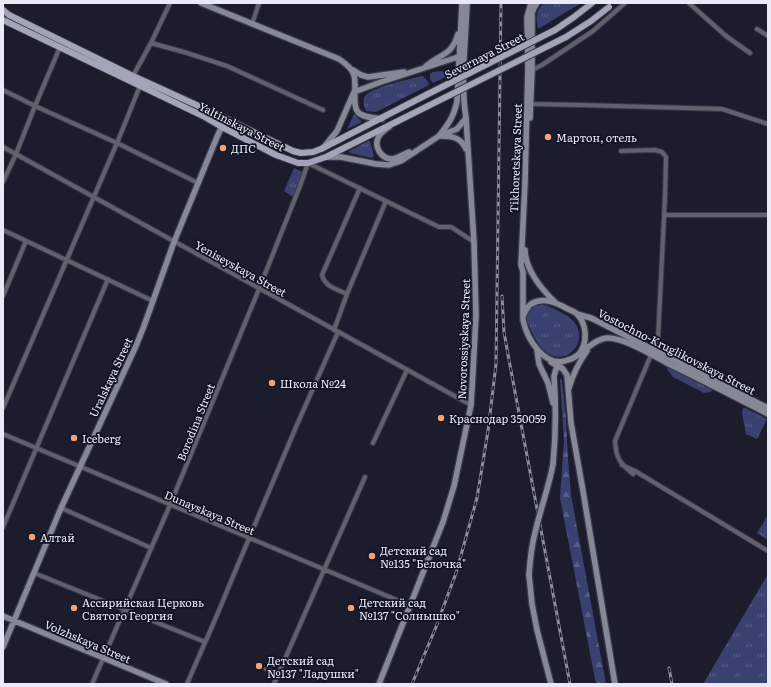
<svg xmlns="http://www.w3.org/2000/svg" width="771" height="687" viewBox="0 0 771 687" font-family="Literata,serif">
	<defs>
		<pattern id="grass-tufts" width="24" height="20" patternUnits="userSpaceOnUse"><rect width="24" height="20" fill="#3a4171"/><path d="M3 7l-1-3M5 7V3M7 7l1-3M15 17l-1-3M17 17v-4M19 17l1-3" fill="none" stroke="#565d86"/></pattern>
		<pattern id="forest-firs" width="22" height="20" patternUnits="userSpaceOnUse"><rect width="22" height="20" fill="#3a4171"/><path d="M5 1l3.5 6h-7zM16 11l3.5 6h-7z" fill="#565d86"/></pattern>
	</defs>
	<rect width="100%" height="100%" fill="#1b1d2d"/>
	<!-- grass -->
	<path fill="url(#grass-tufts)" d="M544 3H581L538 29C536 18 535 11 544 3Z
		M441 71 449 73 450 75 433 83 430 79V74L433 72Z
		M422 76 427 80 429 85 376 112 366 111C364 106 362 101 365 96 372 87 410 79 422 76Z
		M354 114 362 122 347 129Z
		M368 141H370L374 156 372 158 350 153 349 151 351 150Z
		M294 168 303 172 293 197 284 191Z
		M536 304C546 304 553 308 562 313 566 315 571 318 574 322 589 340 569 365 549 354 538 348 530 329 526 318L530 309Z
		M668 367 713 390 710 392 704 393 673 377 667 369Z
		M743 408H745L767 419 757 439 746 434 742 413Z
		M768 515V540L757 533Z
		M768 574V684H703Z"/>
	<!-- forest -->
	<path fill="url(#forest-firs)" d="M560 379 562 380 566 419 568 458 571 495 606 684H596L560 498 564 441Z"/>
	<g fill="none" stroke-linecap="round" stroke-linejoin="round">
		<!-- street casing -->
		<g stroke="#383a49" stroke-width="6">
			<path id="street" d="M689 3 726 36 750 53
				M252 24 259 3
				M757 29 768 36
				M151 43 184 52 227 66 323 110
				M532 70 542 65 593 31 625 3
				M133 76 151 43 170 3
				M3 90 35 106 117 143 198 183
				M530 104 581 105 722 109 768 124
				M3 147 471 405
				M621 151 655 150 662 152 666 157 665 197 658 339 657 344 654 350
				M3 182 16 154 35 106 60 47
				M664 215H768
				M3 230 153 301
				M347 294C337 289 325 287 322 275L360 188
				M3 296 26 241
				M334 330 347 294 386 201
				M3 408 117 143 140 86
				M3 434 411 606
				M373 443 407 370
				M622 465 635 471 768 551
				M633 474C620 463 616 459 615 441L651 355
				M61 508 151 548
				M3 527 108 279
				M34 573 205 642
				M266 669 279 674
				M92 684 170 505 259 289 300 186 308 163 439 227H451L465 236 474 242
				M187 684C201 651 216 619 229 586L296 427 338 332
				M274 684 324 570 365 477"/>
		</g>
		<!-- secondary casing -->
		<g stroke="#383a49" stroke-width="8">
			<path id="secondary" d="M201 3 339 59C345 63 352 68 354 75 355 79 355 84 355 88 354 114 355 116 382 119
				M426 66C441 53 451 57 458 34
				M353 70 361 75 368 77 404 72
				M530 118 532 70V13L534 8 537 3
				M389 127C385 130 380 133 378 138 374 147 381 158 391 159 397 159 403 154 409 152
				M439 136C449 123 453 118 457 102L462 3
				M442 136C453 136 461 138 466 149
				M323 148 337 131 354 92 381 82 464 55
				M326 157H341L376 164 389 165 401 161 439 136 457 129 466 118
				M525 250C525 269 542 290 555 302
				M524 314C526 310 528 306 531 304 543 297 555 302 566 308 569 310 574 311 577 314 587 324 588 343 579 354 575 357 573 359 568 360 545 369 527 339 523 320V272L521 265 525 183 528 67 527 17 531 3
				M577 314 591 318 603 324 768 408
				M537 350 539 364 548 383 553 403
				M581 353C588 347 597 339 607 338 623 337 654 356 669 364 702 380 735 397 768 414
				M551 362 563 369 567 375 571 423 583 491 615 684
				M569 388C573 374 579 362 587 351
				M553 464C556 435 556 405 554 376L556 369 560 365
				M529 575 532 604 537 630 551 684
				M3 616 166 684
				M3 647 61 508 136 346 144 326 174 242 217 137 223 124 227 123H236
				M379 684 443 522 454 486 471 405 473 372 476 315 474 242 466 118C460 80 466 41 467 3"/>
		</g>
		<!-- primary casing -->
		<g stroke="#383a49" stroke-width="8">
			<path id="primary" d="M3 10 9 15 133 76 214 113 293 151 301 153 313 152 321 149 428 94
				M3 20 203 116 222 127 276 155 298 163H308L326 157 396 122
				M555 30 574 17 592 3"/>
		</g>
		<!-- street -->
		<use href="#street" stroke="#60616a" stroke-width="4"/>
		<!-- secondary -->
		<use href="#secondary" stroke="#858895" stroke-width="5.5"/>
		<!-- primary -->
		<use href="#primary" stroke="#a2a5b7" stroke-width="6"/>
		<!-- rail casing -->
		<g stroke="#8b8d9a" stroke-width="3">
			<path id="rail" d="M502 296 504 332 509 360 570 684
				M669 668 672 684
				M412 684 436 627 456 573 477 498 488 431 496 364 501 3"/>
		</g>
		<!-- rail -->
		<use href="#rail" stroke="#121423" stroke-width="1.5" stroke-dasharray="4.5" stroke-linecap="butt"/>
		<!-- secondary-bridge casing -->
		<g stroke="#383a49" stroke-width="8" stroke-linecap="butt">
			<path id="secondary-bridge" d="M529 575C530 561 531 547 535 533 540 510 549 487 553 464"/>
		</g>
		<!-- primary-bridge casing -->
		<g stroke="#383a49" stroke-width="8" stroke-linecap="butt">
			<path id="primary-bridge" d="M428 94 555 30
				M396 122 566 37 591 21 609 7"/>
		</g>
		<!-- secondary-bridge -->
		<use href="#secondary-bridge" stroke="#858895" stroke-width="5.5"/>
		<!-- primary-bridge -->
		<use href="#primary-bridge" stroke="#a2a5b7" stroke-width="6"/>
	</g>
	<!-- markers -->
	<g fill="#f1a27b" stroke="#121423" stroke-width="1.5">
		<circle cx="548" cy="137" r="4"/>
		<circle cx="223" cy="148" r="4"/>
		<circle cx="272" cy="383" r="4"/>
		<circle cx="441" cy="418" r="4"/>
		<circle cx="74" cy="438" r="4"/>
		<circle cx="32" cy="537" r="4"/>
		<circle cx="372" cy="556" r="4"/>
		<circle cx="74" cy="608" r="4"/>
		<circle cx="351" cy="608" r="4"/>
		<circle cx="259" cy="666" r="4"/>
	</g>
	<g text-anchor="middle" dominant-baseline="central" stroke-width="3.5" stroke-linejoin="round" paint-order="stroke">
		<!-- street labels -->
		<g font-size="11" fill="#e8ebf5" stroke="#121423">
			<text transform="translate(484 55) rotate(-27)">Severnaya Street</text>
			<text transform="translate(242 126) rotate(27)">Yaltinskaya Street</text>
			<text transform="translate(515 158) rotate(-88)">Tikhoretskaya Street</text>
			<text transform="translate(241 268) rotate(29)">Yeniseyskaya Street</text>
			<text transform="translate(463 339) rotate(-88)">Novorossiyskaya Street</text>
			<text transform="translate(677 351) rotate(27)">Vostochno-Kruglikovskaya Street</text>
			<text transform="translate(110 377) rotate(-65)">Uralskaya Street</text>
			<text transform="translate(195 422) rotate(-68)">Borodina Street</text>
			<text transform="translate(210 512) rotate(23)">Dunayskaya Street</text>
			<text transform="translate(88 641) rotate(23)">Volzhskaya Street</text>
		</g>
		<!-- poi labels -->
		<g font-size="11" fill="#e8ebf5" stroke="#121423" text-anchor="start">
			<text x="556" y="137">Мартон, отель</text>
			<text x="231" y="148">ДПС</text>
			<text x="280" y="383">Школа №24</text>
			<text x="449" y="418">Краснодар 350059</text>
			<text x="82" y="438">Iceberg</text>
			<text x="40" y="537">Алтай</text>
			<text x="380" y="550">Детский сад<tspan x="380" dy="13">№135 "Белочка"</tspan></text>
			<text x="82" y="602">Ассирийская Церковь<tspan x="82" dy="13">Святого Георгия</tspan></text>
			<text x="359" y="602">Детский сад<tspan x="359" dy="13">№137 "Солнышко"</tspan></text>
			<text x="267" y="660">Детский сад<tspan x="267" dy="13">№137 "Ладушки"</tspan></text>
		</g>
	</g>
	<!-- border -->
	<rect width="771" height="687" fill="none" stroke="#e8ebf5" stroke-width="8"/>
</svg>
